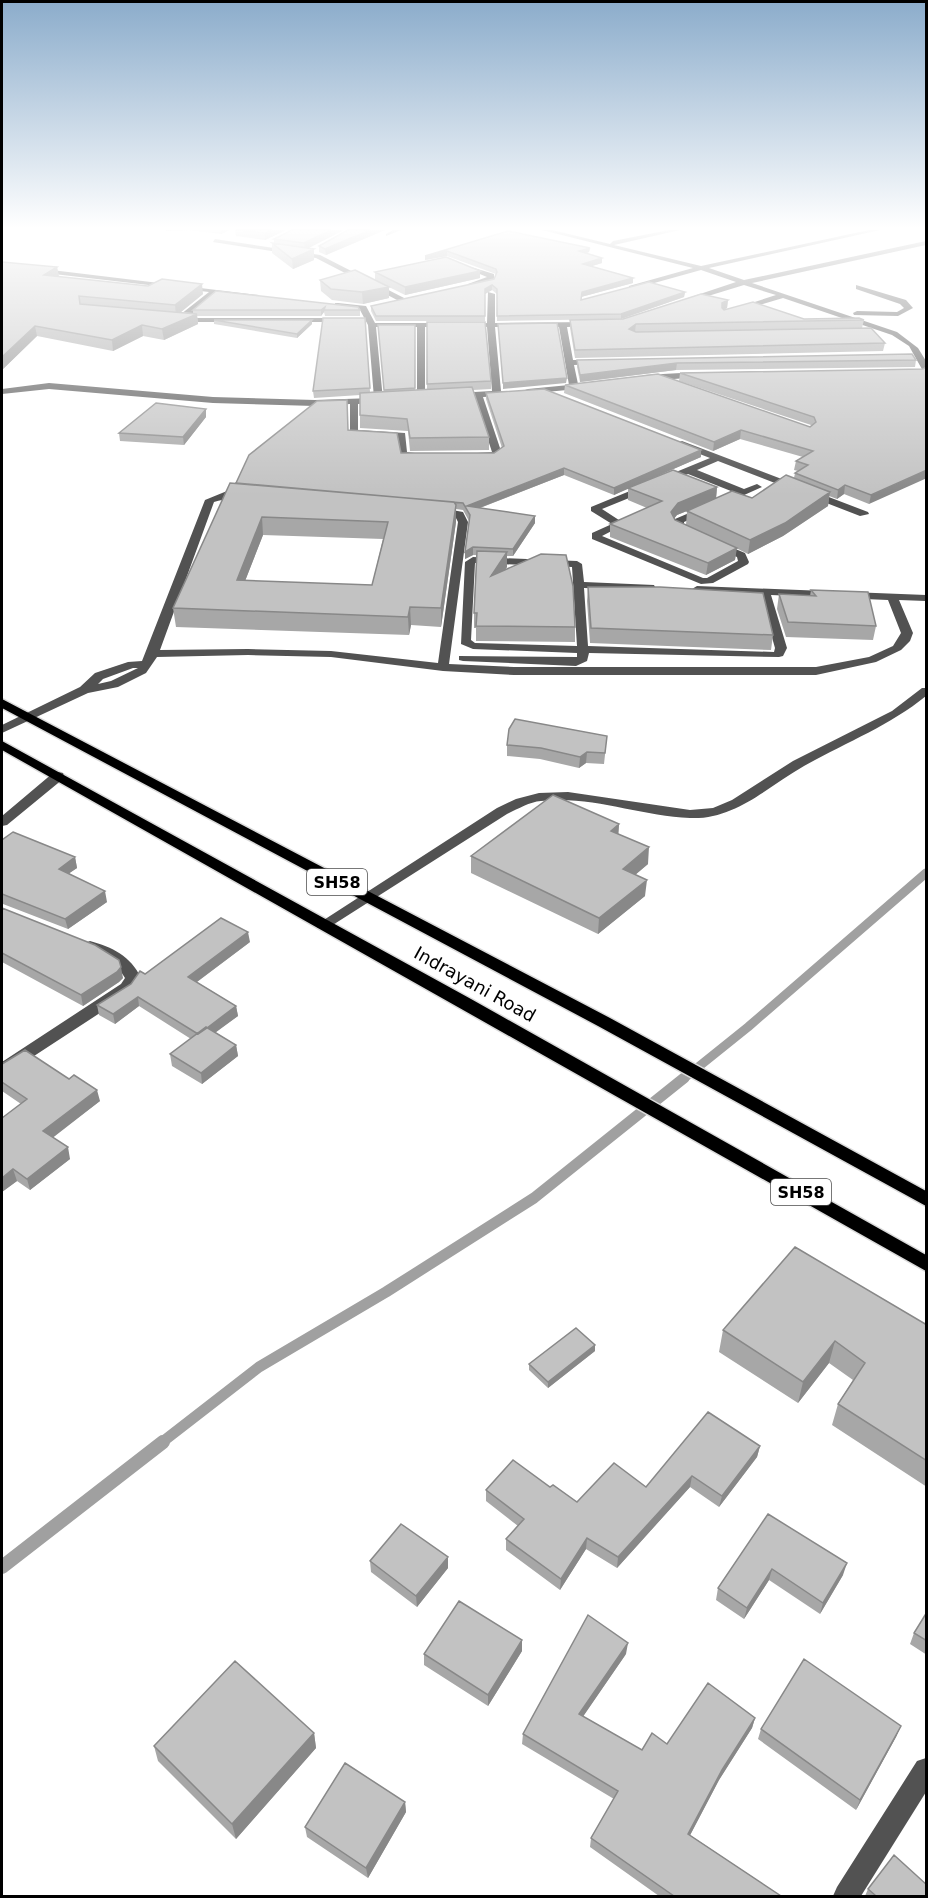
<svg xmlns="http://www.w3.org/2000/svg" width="928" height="1898" viewBox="0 0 928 1898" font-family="'DejaVu Sans',sans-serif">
	<rect width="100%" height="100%" fill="#fff"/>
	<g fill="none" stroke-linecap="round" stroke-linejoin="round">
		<!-- stream-far2 -->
		<path stroke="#a0a0a0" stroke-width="9" d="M682 1080 748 1027 926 873"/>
		<!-- stream-far1 -->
		<path stroke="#a0a0a0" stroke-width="11" d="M161 1443 259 1367 386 1292 534 1198 684 1078"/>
		<!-- stream -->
		<path stroke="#a0a0a0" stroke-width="14" d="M2 1567 163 1442"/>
		<!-- major casing -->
		<g stroke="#dbdbdb" stroke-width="3">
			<path id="major" d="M2 699 610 1018 926 1191V1206L598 1026 2 708Z
				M2 741 471 999 926 1255V1271L2 750Z"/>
		</g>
		<!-- minor -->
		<path fill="#525252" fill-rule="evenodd" d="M393 230H401L386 236V234Z
			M542 230H552L610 244 613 241 669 230H680L614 245 701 266 869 230H880L709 268 744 280 926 241V245L752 283 897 332 918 348 926 361V371H923L909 346 892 335 783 298 736 312V308L776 295 744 285 682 304V300L736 282 701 270 629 290V286L693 268Z
			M215 239 320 255 408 300 401 302 316 258 213 242Z
			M458 263 494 274V280L468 288V284L487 277 458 265Z
			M2 264 259 295 255 297 217 293 187 318H343L347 320 343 322H179L175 320 176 318 209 292 2 268Z
			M856 285 906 300 913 308 898 316 854 315 853 313 857 311 897 312 904 308 900 304 856 289Z
			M488 292 495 294V323L592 322V326H589L567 327 573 360H597L601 362 597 364 574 365 578 384H588V388L525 394V390L528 389 569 385 559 327H495L501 391 509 393 505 396 483 397 502 454C496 459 484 459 477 457V453L492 452 474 397 457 399 453 396 457 393 492 391 487 327 476 325 487 323Z
			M338 303 366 306 375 323H447L451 325 447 327H425V398L421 401 417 398V327H376L383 400 379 403 358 404V430L405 433 407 452 423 454V458L400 457 398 438 350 435V404L315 406 213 403 49 389 2 394V389L49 383 213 397 315 400 374 398 368 325 360 310 335 307V303Z
			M699 372 703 375 702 377 645 381 641 378 645 375Z
			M682 441 868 512 869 514 860 516 718 461 697 470 744 489 757 484 762 487 684 522V527L695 533 690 536 675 530V519L736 493 688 474 602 509 625 524 602 536 703 578H707L738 561 737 557 713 547V543H721L745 553 749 562 748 564 713 583 701 584 592 539V533L612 524 591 511V507L710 458 679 446V442Z
			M227 491H245L250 494C243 498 225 498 214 502L160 650 248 649 331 651 438 663 458 522 455 516 432 512 431 510 436 507 463 512 468 522 449 664 514 667H816L869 657 893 646 901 633 888 600 771 595 787 648 783 656 779 657 589 653 587 661 576 666 463 661 459 660V656L577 657V653L473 649 461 644 465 562 473 557 577 561 582 564 584 582 654 585 655 587 650 590 584 588 588 646 774 652 775 648 760 595 693 591 692 589 697 586 926 595V601L899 600 913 633 910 641 901 650 876 662 816 675H514L443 671 331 657 248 655 157 657 146 673 118 687 88 693 2 733V725L80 687 95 673 128 662 142 661 205 500ZM475 563 572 567 577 646 475 643 471 640ZM133 668H138L111 681 98 684 103 679Z
			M922 688H926V696C889 726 845 743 804 766 767 787 735 820 690 818 640 816 591 795 541 801 529 802 518 809 507 814L328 928H318L316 925 497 808 516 799 539 793 568 792 690 810 713 808 732 800 793 761 892 711Z
			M58 772 63 773 64 776 63 779 7 825 2 826V816L53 773Z
			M90 941C112 947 131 956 141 978L132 992 8 1073 2 1075V1062L121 984 125 978 116 964 85 949 83 946 85 943Z
			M926 1758V1792L861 1896H833L837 1887 917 1761Z"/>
		<!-- major -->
		<use href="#major" fill="#000" fill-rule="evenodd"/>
	</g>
	<!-- wall -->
	<path fill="#a7a7a7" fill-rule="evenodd" d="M165 230H230L221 234 189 230 166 231Z
		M235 230H286L265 240 236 236Z
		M292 230H344L307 248 314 249V260L293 269 272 253V243H274V239Z
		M348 230H385L326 255 319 252V246Z
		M508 231 590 248 589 252 586 253 602 263 591 266 633 278V283L581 297V300L685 292 684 297 621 319 497 321V294L492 290 485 294V321H376L371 311V306L494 279 496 274 447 256 425 260V256Z
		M57 267 59 277 203 294 181 312 193 313V310H360V316H325L324 312 321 316H197L198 324 164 340 143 336 113 351 37 336 2 370Z
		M375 272 480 278 405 295 375 280 389 287V298L363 304 332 300 321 291 320 280H375Z
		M728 300 727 308 724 310 804 319 864 320 862 328 885 343 883 351 575 358 570 328V320L623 319Z
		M365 318 370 392 384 391 378 325H415V390L427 389V322L491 381V389L473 390 489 437V450L410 451 408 431 360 428V395L314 398 313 391Z
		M214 320 312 324 297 338 214 324Z
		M577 360H916L915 367 676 370 580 382 577 367Z
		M923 369 869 504 844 494 837 499 829 496 828 506 783 536 748 554 736 548 735 560 706 575 610 537V524L647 508 628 500V488L614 495 564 475 480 508 535 523 513 556H507V567L504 571 575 627V642L476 641V628H474V613L477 555H473L465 559 469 521 463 510 456 509V522L441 627 411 625 409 635 176 627 173 608 236 483 348 430 401 453H494L502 448 486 399V393L701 457 634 486 717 487 716 498H752L794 478 795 473 798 471 794 470 796 461 803 457 740 439 713 451 564 393 565 385 810 427 811 425 679 381 680 373ZM692 509 687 511 686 525 675 520 674 518 677 515ZM263 535 383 539 372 585 245 581Z
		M206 409V417L184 445 120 441 119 433Z
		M588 587 773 635 771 650 590 643 587 601Z
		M811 590 876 626 873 640 786 637 777 609 779 594 810 596Z
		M607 736 604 764 586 763 579 768 540 759 507 756V745Z
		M619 824 618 834 648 864 635 875 645 896 598 934 471 873V856Z
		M2 840 75 857 77 868 69 873 107 902 68 929 3 904 2 905Z
		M2 908 123 978 119 982 83 1006 2 962Z
		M250 942 197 982 236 1006 238 1016 215 1032 236 1045 238 1056 202 1084 172 1066 170 1054 191 1039 139 1006 115 1024 99 1015 97 1005 131 984 145 974Z
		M2 1064 100 1101 52 1137 70 1159 30 1190 17 1181 2 1192V1118L21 1104 2 1091Z
		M927 1325V1487L832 1425 838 1404 853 1380 829 1363 798 1403 719 1352 723 1330Z
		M595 1351 548 1388 529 1370V1364Z
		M760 1446 757 1457 719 1507 690 1487 617 1568 586 1549 560 1590 506 1550V1539L518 1526 486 1501V1490L550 1487 577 1502 646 1487Z
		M768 1514 843 1575 820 1614 769 1580 744 1619 716 1600 718 1588Z
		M370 1561 448 1568 417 1607 371 1572Z
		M927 1612V1655L910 1644 914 1633Z
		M522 1640V1651L488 1706 424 1665V1654Z
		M626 1654 583 1716 642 1750 667 1744 755 1718 752 1728 719 1780 690 1835 781 1896H659L590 1847 591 1838 614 1799 522 1744 523 1734Z
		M901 1726 896 1737 856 1810 758 1739 761 1729Z
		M314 1733 316 1748 236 1839 158 1761 154 1746Z
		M405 1802 406 1812 368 1878 307 1837 305 1827Z
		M868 1889 927 1896H865Z"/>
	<!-- shaded-wall -->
	<path fill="#888" d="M166 230H189L166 231Z
		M221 230H230L221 234Z
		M272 230H286L265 240V233Z
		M331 230H344L305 250 304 243Z
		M370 230H385L326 255 325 249Z
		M590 248 589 252 579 256V251Z
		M314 249V260L293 269 292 259Z
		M447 251V256L425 260V256Z
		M602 258V263L583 269V264Z
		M57 267 59 277 44 275Z
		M480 271V278L405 295V287Z
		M633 278V283L581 297 582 292Z
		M202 284 203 294 176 316 175 305Z
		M492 285V290L485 294V289Z
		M389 287V298L363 304 362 292Z
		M685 292 684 297 621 319V314Z
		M728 300 727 308 721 311 722 303Z
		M325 307 324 312 321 316V310Z
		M197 314 198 324 164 340 162 329Z
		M312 320V324L297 338V334Z
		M636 324 635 332 629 329Z
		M142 325 143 336 113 351 112 340Z
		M35 326 37 336 2 370V357Z
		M677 363 676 370 580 382V375Z
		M567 378 566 383 503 389V383Z
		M206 409V417L184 445 183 437Z
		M741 430 740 439 713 451 714 442Z
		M701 450V457L614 495V488Z
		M564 468V475L469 512 467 506Z
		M927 470V478L869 504 871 495Z
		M845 485 844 494 837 499 838 490Z
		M717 487 716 499 677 515 670 524 671 512 678 503Z
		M830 492 828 506 783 536 748 554 750 540Z
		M456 505V522L441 627V608Z
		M535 516V523L513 556V549Z
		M262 517 263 535 238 599 237 580Z
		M473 547V555L465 559V552Z
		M737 548 735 560 706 575 708 563Z
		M507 552V567L491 591V576Z
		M410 607 411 625 409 635 408 617Z
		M587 752 586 763 579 768 580 757Z
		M619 824 618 841 611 831Z
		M649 847 648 864 622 886 623 869Z
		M75 857 77 868 61 879 59 869Z
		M647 880 645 896 598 934 599 918Z
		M105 891 107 902 68 929 65 919Z
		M248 932 250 942 190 987 188 977Z
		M121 967 123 978 119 982 83 1006 81 995Z
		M138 997 139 1006 115 1024 113 1014Z
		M236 1006 238 1016 200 1044 198 1034Z
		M236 1045 238 1056 202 1084 201 1073Z
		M97 1090 100 1101 46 1143 43 1131Z
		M68 1147 70 1159 30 1190 27 1179Z
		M13 1169 17 1181 2 1192V1178Z
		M835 1341 829 1363 798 1403 803 1382Z
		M595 1345V1351L548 1388V1382Z
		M760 1446 757 1457 719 1507 722 1496Z
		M692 1476 690 1487 617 1568 618 1557Z
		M587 1538 586 1549 560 1590 561 1579Z
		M448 1557V1568L417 1607 416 1596Z
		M847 1563 843 1575 820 1614 823 1603Z
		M772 1569 769 1580 744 1619 747 1608Z
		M522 1640V1651L488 1706V1695Z
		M628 1643 626 1654 578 1724 579 1714Z
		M755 1718 752 1728 719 1780 686 1843 688 1834 722 1770Z
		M901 1726 896 1737 856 1810 860 1800Z
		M314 1733 316 1748 236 1839 232 1824Z
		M405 1802 406 1812 368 1878 366 1868Z"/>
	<!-- building -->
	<path fill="#c2c2c2" stroke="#888" stroke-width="1.5" fill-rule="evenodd" d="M236 230H272L265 233Z
		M292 230H331L304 243 274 239Z
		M348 230H370L325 249 319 246Z
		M508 231 590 248 579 251 602 258 583 264 633 278 582 292 581 300 649 282 685 292 621 314 497 316V289L492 285 485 289V316H376L371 306 494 279 497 272 496 269 447 251 425 256Z
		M272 243 314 249 292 259Z
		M446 257 480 271 405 287 375 272Z
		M2 262 57 267 44 275 148 286 162 279 202 284 175 305 79 296 80 304 197 314 162 329 142 325 112 340 35 326 2 357Z
		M355 270 389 287 362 292 331 289 320 280Z
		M216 291 358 307 360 310H324L325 307 321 310H193Z
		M701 294 728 300 722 303V308L724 310 753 302 804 319 859 318 864 320 636 324 629 329 636 332 871 328 885 343 575 350 570 320 623 319Z
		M323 318H365L370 388 313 391Z
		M214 320H312L297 334Z
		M427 322H485L491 381 427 384Z
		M557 323 567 378 503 383 498 324Z
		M378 325H415V388L384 390Z
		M912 354 916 360 677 363 580 375 577 360Z
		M927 367V470L871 495 845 485 838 490 795 473 808 465 796 461 813 451 741 430 714 442 565 385 658 374 810 427 816 422 814 417 680 373 923 369Z
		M472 387 489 437 410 438 407 419 360 415V393Z
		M544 389 701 450 614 488 564 468 467 506 535 516 513 549 473 547 465 552 470 515 463 503 236 483 249 455 317 401 347 400 348 430 397 433 401 453H494L504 446 486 393Z
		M156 403 206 409 183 437 119 433Z
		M673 470 717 487 678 503 671 512 675 520 737 548 708 563 610 524 662 501 628 488Z
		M786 475 830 492 785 523 750 540 687 511 732 491 752 498Z
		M230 483 454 502 456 505 441 608 410 607 408 617 173 608ZM262 517 388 522 372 585 237 580Z
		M477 551 507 552 491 576 541 554 566 555 573 586 575 627 476 626 477 613H474Z
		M588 587H660L763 593 773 635 591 628Z
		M811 590 868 592 876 626 788 622 779 594 816 596Z
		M515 719 607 736 605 753 587 752 580 757 541 748 507 745 509 729Z
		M553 795 619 824 611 831 649 847 623 869 647 880 599 918 471 856Z
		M13 832 75 857 59 869 105 891 65 919 2 894V840Z
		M2 908 95 945 119 960 121 967 117 972 81 995 2 953Z
		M221 918 248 932 188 977 236 1006 207 1028 198 1034 138 997 113 1014 97 1005 131 984 140 971 145 974Z
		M206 1027 236 1045 201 1073 170 1054Z
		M25 1050 69 1079 74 1075 97 1090 43 1131 68 1147 27 1179 13 1169 2 1178V1118L27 1099 2 1082V1064Z
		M795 1247 927 1325V1461L838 1404 865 1363 835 1341 803 1382 723 1330Z
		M576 1328 595 1345 548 1382 529 1364Z
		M708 1412 760 1446 722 1496 692 1476 618 1557 587 1538 561 1579 506 1539 524 1519 486 1490 513 1460 550 1487 553 1485 577 1502 614 1463 646 1487Z
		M768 1514 847 1563 823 1603 772 1569 747 1608 718 1588Z
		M401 1524 448 1557 416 1596 370 1561Z
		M459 1601 522 1640 488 1695 424 1654Z
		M927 1612V1641L914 1633Z
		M588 1615 628 1643 579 1714 642 1750 652 1733 667 1744 708 1683 755 1718 722 1770 688 1834 781 1896H674L591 1838 618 1791 523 1734Z
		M804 1659 901 1726 860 1800 761 1729Z
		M235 1661 314 1733 232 1824 154 1746Z
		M345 1763 405 1802 366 1868 305 1827Z
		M894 1855 927 1885V1896H875V1895L868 1889Z"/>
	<!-- sky -->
	<linearGradient id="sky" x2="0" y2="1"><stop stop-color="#8baccb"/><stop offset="0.46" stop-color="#fff"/><stop offset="1" stop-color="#fff" stop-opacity="0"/></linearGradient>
	<rect width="928" height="495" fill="url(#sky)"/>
	<g text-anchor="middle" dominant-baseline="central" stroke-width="5" stroke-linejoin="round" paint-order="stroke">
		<!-- shield labels -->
		<g fill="#fff" stroke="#4c4c4c" stroke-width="1.5">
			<rect x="307" y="869" width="60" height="26" rx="4.5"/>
			<rect x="771" y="1179" width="60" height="26" rx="4.5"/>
		</g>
		<g font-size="16" font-weight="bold" fill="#000">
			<text x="337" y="882">SH58</text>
			<text x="801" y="1192">SH58</text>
		</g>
		<!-- street labels -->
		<g font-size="18" fill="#000" stroke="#fff">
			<text transform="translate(475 984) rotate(29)">Indrayani Road</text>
		</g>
	</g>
	<!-- border -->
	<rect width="928" height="1898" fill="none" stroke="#000000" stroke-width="6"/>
</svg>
